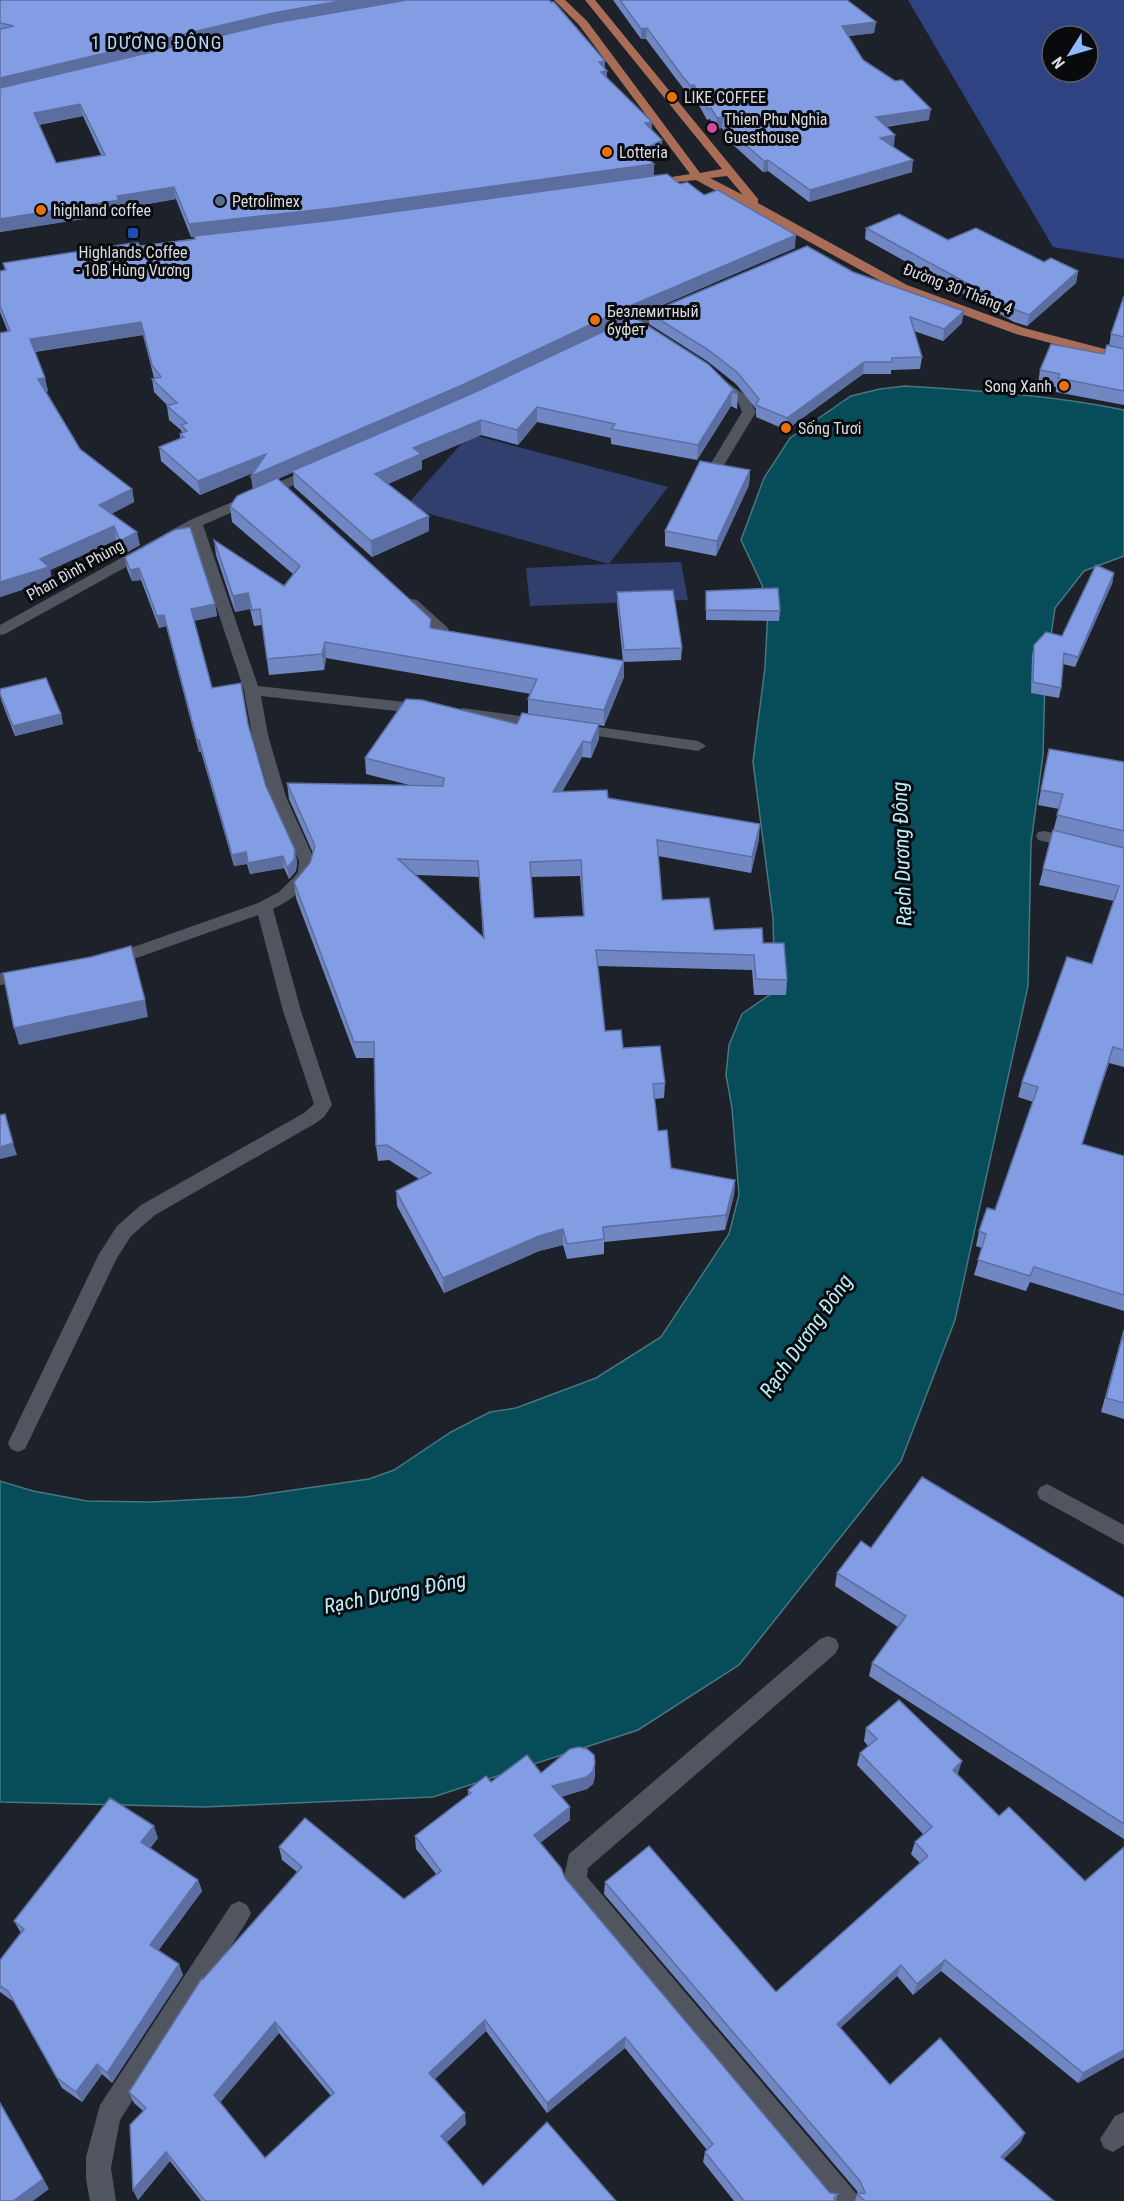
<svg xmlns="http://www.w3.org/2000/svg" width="1124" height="2201" viewBox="0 0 1124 2201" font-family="'Roboto Condensed',sans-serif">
	<rect width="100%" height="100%" fill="#1d2129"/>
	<!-- green -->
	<path fill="#303f6d" d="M470 434 668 487 609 564 681 562 688 600 530 606 526 568 609 564 405 507Z"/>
	<!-- forest -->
	<path fill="#2f4281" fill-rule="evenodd" d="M908 0H1124V259L1053 247ZM1052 36H1088V72H1052Z"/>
	<!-- water -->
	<path fill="#074c59" stroke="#467782" stroke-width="1.5" d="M905 386C979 391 1051 395 1124 410V556L1084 571 1055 608 1045 676 1043 755 1031 843 1028 986 955 1320 901 1461 739 1665 638 1730 433 1797 204 1807 0 1802V1481L33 1491 87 1501 151 1502 245 1497 369 1479 394 1470 451 1432 490 1412 516 1408 596 1378 661 1337 729 1234 739 1195 732 1108 726 1075 729 1045 742 1014 775 991 773 918 753 762 765 667 768 609 762 585 741 540 764 478 790 438 851 396 880 389Z"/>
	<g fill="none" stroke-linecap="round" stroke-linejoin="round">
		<!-- minor -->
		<path fill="#515560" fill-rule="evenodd" d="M672 304 678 308 676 311 624 333H616L614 330Z
			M718 376 748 397 756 412 724 465 717 469 710 465 742 412 738 402 712 380Z
			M314 467 321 471 319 474 203 525 258 686 423 704 431 709 423 714 261 696 268 735 286 797 315 861C313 885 293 899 273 909L301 1011 332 1105 324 1117 316 1123 155 1215 131 1236 117 1258 25 1449 18 1452 11 1449 8 1443 99 1254 117 1226 141 1205 304 1113 314 1104 283 1011 258 915 111 967 105 965 102 961 105 957 258 903 279 892 294 877 298 872 299 861 270 797 252 735 244 690 191 531 5 634 0 635V625L190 520Z
			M412 599 417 600 447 627 449 630 447 633H437L407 606 405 603 407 600Z
			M463 708 542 719 550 724 542 729 458 716 455 713 458 710Z
			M576 724 698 741 706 746 698 751 571 732 568 729Z
			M1044 831 1079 839 1081 843 1079 847 1073 848 1038 840 1036 836 1038 832Z
			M29 971 35 973 38 977 35 981 0 985V973Z
			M1047 1484 1124 1525V1545L1040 1499 1037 1493 1040 1487Z
			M828 1636 836 1639 839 1646 836 1653 588 1868 587 1877 855 2192 859 2201H829L567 1889 563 1881 569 1854 820 1639Z
			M239 1901 247 1905 251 1913 247 1921 120 2120 111 2168 116 2201H90L86 2179V2157L100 2105 231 1905Z
			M1124 2112V2145L1113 2152 1104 2148 1100 2139 1115 2116Z"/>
		<!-- major -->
		<path fill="#a86c57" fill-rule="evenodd" d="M554 0H565L587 21 700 173 722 169 585 0H595L758 199V203L907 285 1024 328 1124 354V362L1016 334 899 291 696 180 646 185V181L690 174 579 25ZM727 176 743 195 710 178Z"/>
	</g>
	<!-- wall -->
	<path fill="#7187c4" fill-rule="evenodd" d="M0 0 605 68 607 71V78L652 129 662 153 648 160 654 164V176L680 184 704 195 795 248 635 317 738 394 737 409 731 406 697 460 611 444V438L537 422 518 445 481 435 422 460V469L388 484 429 516V531L372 557 294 487 293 472 278 479 431 619V628L623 661 617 604V592L682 648 681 660 624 662V677L604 726 599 725V739L591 758 582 757 562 792 608 798 759 839 751 873 658 856 662 900 714 930 763 943 787 980 786 995H754L752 970 598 966 605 1031 623 1048 665 1083 664 1098 654 1099 658 1131 671 1168 735 1180 734 1195 725 1230 604 1242V1254L567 1259 563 1245 539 1251 444 1293 397 1206 396 1191 419 1179 389 1160 378 1161 376 1146 374 1058H356L296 898 294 882 310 863 313 853 289 799 287 783 413 786 366 774 365 758 517 724 528 714V699L531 694 326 658 324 670 269 675 262 625 254 626 250 609 235 612 216 555 214 540 284 586 293 574 232 522 230 506 253 489 251 476 253 473 200 495 161 461 159 447 180 439V434L182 433 181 430 169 420 167 406H168L154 392 152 379 154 378 143 335 35 352 48 391 46 392 80 449 132 489 134 502 111 514 140 545 122 555 116 540 50 570 52 580 0 597 8 332 0 312V271H5L3 263 140 246 194 239V237H191L176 199 120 209 121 213 0 232ZM83 116 101 155 56 163 39 125ZM416 875 479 877 483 937ZM580 876 583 916 534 918 531 877Z
		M613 0H847L876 22 874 33 848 36 863 60 929 120 886 127 894 146H892L912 172 809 202 768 171 763 172 731 143 722 128 716 129 710 119 707 120 694 96 690 97 683 88 646 39H641Z
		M866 228 948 240 1044 262 1078 271 1076 283 1027 326 1014 322 865 239Z
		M853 272 962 323 943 341 914 331 922 357 920 369 891 370V374H863L786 430 756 417V409L736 384 707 361 649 324V313Z
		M1124 296V405L1056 392V387L1038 384 1040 370 1104 354 1109 346 1111 334Z
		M750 470 749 485 716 556 665 546V531Z
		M125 557 215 604 217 616 194 621 212 688 248 724 266 786 297 861 296 871 289 879 284 868 250 874 247 864 234 866 201 752H199L166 626 159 628 141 580 132 581 127 569Z
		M1114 573 1112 584 1075 667 1063 664 1061 688 1059 698 1031 693 1032 656 1034 645 1062 636Z
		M706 591 780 611 779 621 706 620Z
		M0 689 61 714 63 724 15 736 1 700Z
		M1049 749 1124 762V1067L1109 1063 1082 1144 1124 1156V1311L1030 1282 1026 1291 974 1275 982 1248 976 1246 979 1231 995 1210 1033 1102 1018 1097 1022 1082 1092 964 1114 901 1039 885 1059 809 1038 805Z
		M1124 1328V1419L1101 1412Z
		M871 1548 1124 1598V1839L869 1676 872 1663 898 1627 835 1586 837 1573Z
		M866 1728 958 1774H957L1124 2057 1078 2083 941 1971 913 1995 897 1976 840 2028 890 2085 1025 2133 1020 2143 1003 2159 1054 2201H855L857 2194H858L857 2191 604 1894 605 1882 776 1992 920 1863 911 1854 915 1842 923 1834 857 1765 860 1753 868 1746 864 1741Z
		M595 1763V1776L593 1784 587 1789 561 1797 570 1820 540 1843 565 1878 830 2193 838 2194 836 2200V2201H734L703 2162 705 2152 707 2150 625 2048 547 2113 486 2031 435 2079 466 2124 446 2143 483 2186 616 2201H201L170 2161 138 2200 133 2190 143 2111 134 2103 129 2092 203 1979 297 1872 282 1860 279 1847 404 1899 436 1874 416 1849 415 1836 468 1795V1790L491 1782ZM279 2033 331 2096 265 2158 220 2102Z
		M158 1838 150 1848 198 1880 202 1891 158 1951 183 1975 112 2083 102 2074 82 2102 62 2088 14 2002 0 1992V1960L21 1933 14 1921Z"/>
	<!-- shaded-wall -->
	<path fill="#5c6ea0" d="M346 0H416L0 91V78L273 13Z
		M876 22 874 33 841 37 842 26Z
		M647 28 646 39H641V29Z
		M605 61V72L607 71V83L601 84 599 62Z
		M694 85V96L690 97 691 86Z
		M80 104 83 116 37 125 34 113Z
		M931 109 929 120 875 128 876 117Z
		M723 117 722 128 716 129 717 118Z
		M652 122V134L645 123Z
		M895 135 894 146 879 149 880 138Z
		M662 140V153L638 165 639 152Z
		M768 160V171L763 172 764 161Z
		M913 160 912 172 809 202 810 190Z
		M654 164V177L335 221 191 237 189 224Z
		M174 187 176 199 120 209 121 213 0 232V219L117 196Z
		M796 235 795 248 630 319 460 399 253 490 251 476 630 306Z
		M1078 271 1076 283 1027 326 1029 315Z
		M964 311 962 323 943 341 944 329Z
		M141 322 143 335 32 352 30 339Z
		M864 362 863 374 786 430 787 418Z
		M45 378 48 391 41 393 38 379Z
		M732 391 731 406 697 460 698 445Z
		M537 407V422L518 445 517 430Z
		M481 420V435L422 460V469L376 489 375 474 413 448Z
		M266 454 267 467 200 495 198 481Z
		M750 470 749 485 716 556 717 541Z
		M132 489 134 502 101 519 99 505Z
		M429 516V531L372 557 371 541Z
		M114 526 116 540 50 570 52 580 0 597V582L40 559Z
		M137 532 140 545 122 555 120 541Z
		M139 568 141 580 132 581 130 570Z
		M1114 573 1112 584 1075 667 1078 657Z
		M248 593 250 609 235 612 233 596Z
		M215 604 217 616 192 621 191 609Z
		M164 615 166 626 159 628 157 616Z
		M325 642 326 658 324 670 322 654Z
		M624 661V677L604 726V710Z
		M61 714 63 724 15 736 13 726Z
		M599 724V739L591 758V743Z
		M197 740H199L201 752H199Z
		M583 741 582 757 553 807V792Z
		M760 824 759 839 751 873 752 857Z
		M295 850 297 861 296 871 289 879 287 868Z
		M246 852 247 864 234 866 232 855Z
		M283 856 284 868 250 874 248 863Z
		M145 1000 148 1017 19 1045 14 1028Z
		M1113 1047 1109 1063 1077 1159 1082 1144Z
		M13 1143 17 1155 0 1159V1147Z
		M735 1180 734 1195 725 1230 726 1215Z
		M563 1229V1245L539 1251 444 1293 443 1278 539 1236Z
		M962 1761 958 1774 949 1782 953 1770Z
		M595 1763V1776L593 1784 587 1789 552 1799V1786Z
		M570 1807V1820L534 1847V1835Z
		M154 1826 158 1838 146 1854 141 1842Z
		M198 1880 202 1891 154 1956 150 1945Z
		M945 1960 941 1971 913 1995 917 1984Z
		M179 1964 183 1975 112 2083 107 2073Z
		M901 1965 897 1976 834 2034 837 2024Z
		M485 2020 486 2031 431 2083 429 2073Z
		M275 2022 279 2033 218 2105 214 2095Z
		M625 2037V2048L547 2113V2103Z
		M1124 2050V2057L1078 2083 1083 2073Z
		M97 2064 102 2074 82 2102 76 2092Z
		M0 2102 49 2189 33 2201H13Z
		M465 2113 466 2124 442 2146 441 2136Z
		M1025 2133 1020 2143 996 2167 1001 2157Z
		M166 2152 170 2161 138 2200 133 2190Z"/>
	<!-- building -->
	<path fill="#839de4" stroke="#5c6ea0" stroke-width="1.5" fill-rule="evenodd" d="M0 0H346L273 13 0 78V29L14 26 0 23Z
		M407 0H549L551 2H554L605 61 599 62 607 71 601 72 652 122 645 123 662 140 639 152 654 164 334 208 189 224 174 187 117 196 119 200 0 219V88L274 23ZM80 104 105 155 56 163 34 113Z
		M620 0H847L876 22 842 26 863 60 895 81 902 80 931 109 876 117 895 135 880 138 913 160 810 190 768 160 764 161 731 132 723 117 717 118 711 108 708 109 694 85 691 86 683 77 647 28 641 29Z
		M667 174 680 184 687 182 704 195 718 190 796 235 630 306 460 386 251 476 266 454 198 481 159 447 184 437 180 434 187 431 181 425 187 423 167 406 177 403 152 379 161 377 152 365 141 322 30 339 45 378 38 379 80 449 132 489 99 505 137 532 120 541 114 526 40 559 49 567 0 582V333L10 331 0 306V271L6 270 3 263 133 243H138L140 246 195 239 194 236 334 220Z
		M899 214 948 240 976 228 1044 262 1051 258 1078 271 1029 315 1016 310 866 228Z
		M807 246 853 272 964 311 944 329 910 317 922 357 892 358V362H864L787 418 756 405 759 399 737 372 707 349 649 313Z
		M1124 296V337L1111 334Z
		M634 317 708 364 738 394 732 391 698 445 611 429 615 424 537 407 517 430 481 420 413 448 421 454 375 474 429 516 371 541 292 471 471 394Z
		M1051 344 1104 354 1107 345 1124 349V391L1058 378 1060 374 1040 370Z
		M700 461 750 470 717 541 665 531Z
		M277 478 431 619 430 628 624 661 604 710 528 699 537 679 325 642 322 654 267 659 260 609 252 610 248 593 233 596 214 540 284 586 300 566 230 506 237 496Z
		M190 527 215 604 191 609 212 688 241 683 248 724 266 786 295 850 294 860 287 868 283 856 248 863 246 852 232 855 199 740H197L164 615 157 616 139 568 130 570 125 557 174 530Z
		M1096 565 1114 573 1078 657 1064 653 1061 688 1033 682 1034 645 1046 632 1062 636Z
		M778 588 780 611 706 610V591Z
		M673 590 682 648 624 650 617 592Z
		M46 678 61 714 13 726 0 694V689Z
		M406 699 422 700 517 724 522 713 599 724 591 743 583 741 553 792 607 790 608 798 760 824 752 857 657 840 662 900 709 898 714 930 762 928 763 943H784L787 980 756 979 754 955 596 950 605 1031 621 1030 623 1048 660 1046 665 1083 653 1084 658 1131 667 1130 671 1168 735 1180 726 1215 603 1227 604 1239 567 1244 563 1229 539 1236 443 1278 396 1191 431 1173 387 1145 376 1146 374 1042H354L294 882 310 863 315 846 287 783 443 786 444 778 365 758ZM398 859 478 861 484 938ZM581 860 584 916 534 918 530 862Z
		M1049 749 1124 762V831L1057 815 1063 794 1041 790Z
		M1053 830 1124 848V1050L1113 1047 1082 1144 1124 1156V1295L1034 1267 1030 1276 978 1260 986 1234 979 1231 987 1208 995 1210 1038 1087 1022 1082 1067 957 1092 964 1119 886 1043 869Z
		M131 946 145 1000 14 1028 3 973 91 957Z
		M5 1114 13 1143 0 1147V1115Z
		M1124 1331V1403L1106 1398Z
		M922 1477 1124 1598V1824L872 1663 906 1616 837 1573 861 1541 871 1548Z
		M899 1700 962 1761 953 1770 999 1816 1009 1807 1085 1881 1124 1847V2050L1083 2073 945 1960 917 1984 901 1965 837 2024 890 2085 940 2038 1025 2133 1001 2157 1054 2201H865L857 2194 865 2193 860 2181 605 1882 649 1846 776 1992 928 1856 915 1842 932 1827 860 1753 877 1739 866 1728Z
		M579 1747 587 1749 594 1755 595 1763 593 1771 587 1777 552 1786 570 1807 534 1835 561 1868 565 1878 830 2193 838 2194 834 2198 836 2201H744L705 2152 713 2144 625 2037 547 2103 485 2020 429 2073 465 2113 441 2136 483 2186 547 2122 616 2201H205L166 2152 133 2190 130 2125 146 2108 129 2092 202 1978 203 1979 302 1867 279 1847 305 1818 404 1899 441 1871 415 1836 471 1793 468 1790 486 1776 491 1782 527 1755 541 1773 570 1749ZM275 2022 334 2093 265 2158 214 2095Z
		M110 1798 154 1826 141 1842 198 1880 150 1945 179 1964 107 2073 97 2064 76 2092 57 2078 8 1991 0 1986V1960L24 1929 14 1921Z
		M0 2103 43 2179 13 2201H0Z"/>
	<!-- markers -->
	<g fill="#e8710a" stroke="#090a0e" stroke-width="2">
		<circle cx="672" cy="97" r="6"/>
		<circle cx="607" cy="152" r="6"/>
		<circle cx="41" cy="210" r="6"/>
		<circle cx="595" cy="320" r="6"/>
		<circle cx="1064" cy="386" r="6"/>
		<circle cx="786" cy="428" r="6"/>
	</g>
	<circle fill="#d1479c" stroke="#090a0e" stroke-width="2" cx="712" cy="128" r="6"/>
	<circle fill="#5c6f8a" stroke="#090a0e" stroke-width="2" cx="220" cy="201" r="6"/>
	<rect fill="#1a4fb4" stroke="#090a0e" stroke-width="2" x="127" y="227" width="12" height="12" rx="3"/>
	<g text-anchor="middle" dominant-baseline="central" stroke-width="6" stroke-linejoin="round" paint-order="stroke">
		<!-- far-poi labels -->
		<g font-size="16" fill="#d9dce2" stroke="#090a0e" text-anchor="start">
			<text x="684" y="97">LIKE COFFEE</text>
			<text x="724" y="119">Thien Phu Nghia<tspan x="724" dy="18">Guesthouse</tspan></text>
			<text x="619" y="152">Lotteria</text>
			<text x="232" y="201">Petrolimex</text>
			<text x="53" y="210">highland coffee</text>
			<text x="133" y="252" text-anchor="middle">Highlands Coffee<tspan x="133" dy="18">- 10B Hùng Vương</tspan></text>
			<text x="607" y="311">Безлемитный<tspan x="607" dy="18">буфет</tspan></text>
			<text x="1052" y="386" text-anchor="end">Song Xanh</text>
			<text x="798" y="428">Sống Tươi</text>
		</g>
		<!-- far-street labels -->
		<g font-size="16" fill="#d9dce2" stroke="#090a0e">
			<text transform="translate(958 289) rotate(21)">Đường 30 Tháng 4</text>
			<text transform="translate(75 570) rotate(-29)">Phan Đình Phùng</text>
		</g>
		<!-- far-quarter labels -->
		<g font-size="18" letter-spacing="1.5" fill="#bcd3fa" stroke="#090a0e">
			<text x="157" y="42">1 DƯƠNG ĐÔNG</text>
		</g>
		<!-- water labels -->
		<g font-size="21" font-style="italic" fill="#baeefa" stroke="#090a0e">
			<text transform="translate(902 854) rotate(-92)">Rạch Dương Đông</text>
			<text transform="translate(806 1336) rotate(-55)">Rạch Dương Đông</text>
			<text transform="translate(395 1593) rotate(-11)">Rạch Dương Đông</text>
		</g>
	</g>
	<!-- north arrow -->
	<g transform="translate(1070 54) rotate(233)"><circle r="28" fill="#090a0e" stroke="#5c5e63" stroke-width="1.5"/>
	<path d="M0-4.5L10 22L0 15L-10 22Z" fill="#90b8fd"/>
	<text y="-9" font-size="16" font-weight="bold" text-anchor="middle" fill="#d9dce2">N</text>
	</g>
</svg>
